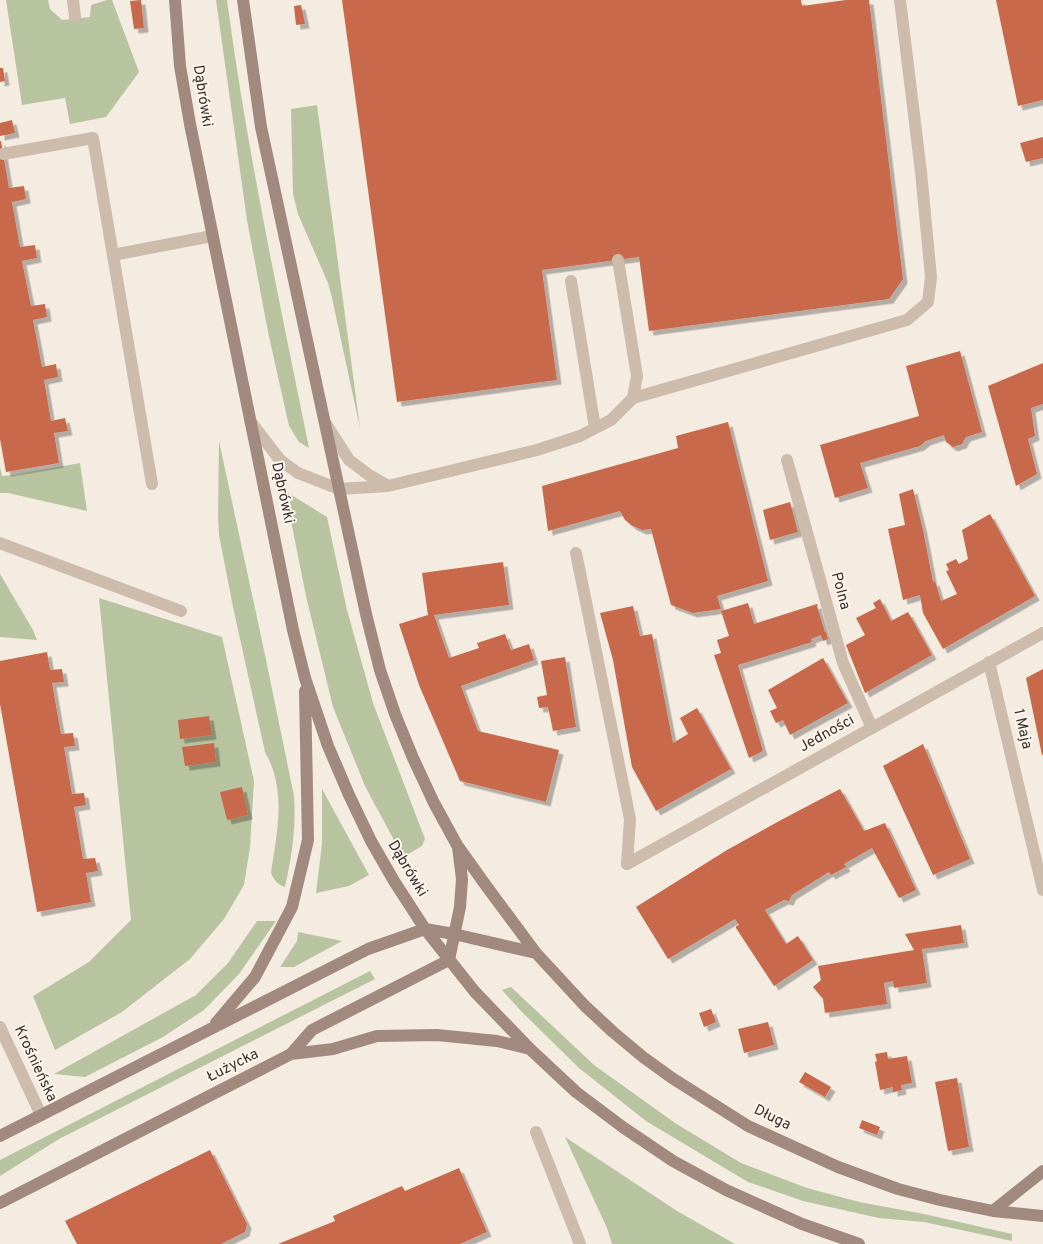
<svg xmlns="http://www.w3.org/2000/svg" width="1043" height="1244" viewBox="0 0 1043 1244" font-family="Overpass,sans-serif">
	<defs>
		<filter id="shadow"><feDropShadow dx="4.5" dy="4.5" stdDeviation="0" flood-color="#0004"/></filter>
	</defs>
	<rect width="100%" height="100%" fill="#f4ebe1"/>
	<!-- green -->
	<path fill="#b8c4a0" d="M6 0H48L50 9 62 20 90 17 91 5 107 0H112L139 72 106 117 70 124 65 98 22 105Z
		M216 0H227C247 151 279 299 309 448L299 442 289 426 268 332 247 220Z
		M317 105 360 428 332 298 328 283 298 214 293 194 291 109Z
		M219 441 265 655 294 796C296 829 292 855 285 887 278 885 274 880 271 873 277 831 287 791 265 752L233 607 219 535 218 516Z
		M80 463 87 511 8 493H0V467L2 476 14 475Z
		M285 491 327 517 347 610 373 703 425 839 422 846 403 857 365 786 333 707 306 596Z
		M0 574 33 630 37 640 0 637Z
		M99 598 222 637 254 781 250 847 244 885 224 919 190 959 122 1012 55 1050 33 996 89 962 131 920Z
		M322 789 369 875 349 886 316 893 322 844Z
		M257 921H276L239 974 204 1010 163 1037 85 1077 54 1074 196 995 228 963Z
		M298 932 342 941 294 967H280L297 941Z
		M370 971 375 979 59 1139 0 1176V1160Z
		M511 987 594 1065 675 1123 741 1163 807 1188 859 1202 924 1214 1012 1234V1241L924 1222 879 1218 803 1201 748 1182 646 1121 579 1068 521 1011 502 990Z
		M565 1137 677 1211 735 1244H612L607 1228Z"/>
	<!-- building -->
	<path fill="#c8694b" filter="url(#shadow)" d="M141 0 144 28 134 29 130 1Z
		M342 0H801L802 6 846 0H869L903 279 889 299 649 331 639 257 542 270 557 380 397 402Z
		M996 0H1043V100L1018 106Z
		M301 5 305 24 296 25 294 6Z
		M0 68H3L5 81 0 82Z
		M12 120 15 133 0 136V123Z
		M1043 137V158L1026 162 1020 143Z
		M0 141H1L9 188 24 186 26 199 12 202 20 247 35 245 37 258 22 261 31 306 45 304 47 317 33 320 42 367 56 364 58 377 44 380 51 421 65 418 68 431 54 433 59 463 6 472 0 439Z
		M960 351 982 432 966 437 962 444 953 447 946 442 944 435 926 441 920 446 860 463 868 488 835 498 820 445 919 416 906 366Z
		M1043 363V404L1031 408 1035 436 1028 439 1037 474 1016 486 988 386Z
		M728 422 768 581 717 596 721 609 693 613 671 605 651 529 642 530 633 526 625 520 620 511 548 531 542 486 678 448 676 436Z
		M913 489 923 530 933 582 935 581 941 601 957 594 946 571 949 570 946 564 956 559 959 564 968 559 962 530 990 514 1035 596 943 649 923 613 920 595 903 600 888 529 905 525 899 494Z
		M790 502 798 532 770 540 763 510Z
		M503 562 509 605 434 615 449 658 479 648 477 643 505 634 511 650 529 644 534 660 461 686 478 731 559 750 546 802 460 781 419 685 399 624 428 615 422 573Z
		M880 599 891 621 908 612 932 655 865 693 846 645 865 635 856 618 876 608 873 603Z
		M748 603 754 624 817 604 818 606H817L825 632H826L828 639 823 641 821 635 811 639 812 642 738 665 763 751 749 758 714 655 721 653 717 640 729 636 721 611Z
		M633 606 640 636 652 634 673 743 688 734 680 718 697 708 731 769 656 811 632 767 613 660 600 613Z
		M47 652 50 670 62 669 64 682 52 683 61 734 73 733 75 746 64 747 72 794 84 793 86 805 74 807 83 859 95 858 98 871 86 873 91 902 37 912 0 704V661Z
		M565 657 576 727 553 731 548 707 539 708 537 697 547 695 541 661Z
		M823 658 848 703 790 735 783 720 776 723 770 711 777 708 768 690Z
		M1043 669V755H1042L1026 678Z
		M209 716 212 735 180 739 178 720Z
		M214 743 216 762 185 766 182 747Z
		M923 744 970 859 933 875 883 766Z
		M242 787 248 815 227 820 220 792Z
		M840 789 864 831 885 823 916 890 899 898 872 848 844 864 846 867 831 875 829 872 792 895 789 901 784 900 765 910 786 944 798 936 813 960 774 986 736 928V926L739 925 735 919 668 959 636 907 727 850 781 820Z
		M961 925 964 943 922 949 927 983 894 988 893 981 884 983 887 1004 825 1013 823 999 813 987 821 980 818 966 914 950 905 934Z
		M711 1009 716 1022 704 1027 699 1013Z
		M768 1022 774 1045 744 1053 738 1029Z
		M887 1052 888 1059 907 1056 912 1083 901 1085 902 1090 893 1092V1087L880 1090 875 1062 877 1061 875 1054Z
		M805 1072 831 1087 825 1097 799 1082Z
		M957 1078 969 1147 948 1151 935 1082Z
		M862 1120 880 1127 877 1135 859 1128Z
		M210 1150 247 1224 245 1232 221 1244H77L65 1221Z
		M459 1168 487 1232 460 1244H278L335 1221 333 1216 402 1186 405 1191Z"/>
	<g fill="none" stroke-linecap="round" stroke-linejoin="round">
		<!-- service -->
		<path stroke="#cdbbac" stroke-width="12" d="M73 0 75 17
			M618 260 637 376 633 398
			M571 281 595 428
			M250 421 280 460 298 473 339 489 388 486 537 450 580 436 611 420 633 398 907 320 928 302 931 277 921 172 900 0
			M326 424 349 460 369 475 388 486
			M576 553 630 819 627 864"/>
		<!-- minor -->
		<path stroke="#cdbbac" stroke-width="12" d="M3 154 93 138 152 484
			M113 255 212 236
			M787 460 843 663 872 728
			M0 543 181 611
			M989 662 1043 890
			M627 864 1043 633
			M0 1027 41 1115
			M536 1132 580 1244"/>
		<!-- secondary -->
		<path stroke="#a18a7d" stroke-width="12" d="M175 0 180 66 190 124 293 630 305 678 328 746 349 795 371 841 394 881 425 929 475 992 530 1049 576 1092 624 1128 673 1161 726 1190 802 1224 859 1244
			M243 0 261 127 366 614 380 670 395 714 413 758 434 803 457 845 487 887 536 953 585 1006 613 1032 643 1057 672 1078 748 1126 838 1167 898 1189 940 1200 993 1211 1043 1216
			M449 960 460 907 462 879 458 847
			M216 1023 255 977 292 907 308 840 305 691
			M291 1054 333 1049 377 1036 437 1035 497 1041 530 1049
			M0 1136 368 949 425 929 454 934 536 953
			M0 1203 291 1054 312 1030 449 960
			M993 1211 1043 1171"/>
	</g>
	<g text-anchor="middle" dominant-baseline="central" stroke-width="4" stroke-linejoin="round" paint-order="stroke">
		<!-- street labels -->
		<g font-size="15" fill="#3b302b" stroke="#fbf5ee">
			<text transform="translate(202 96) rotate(81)">Dąbrówki</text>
			<text transform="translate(282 493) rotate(78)">Dąbrówki</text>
			<text transform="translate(840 591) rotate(75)">Polna</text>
			<text transform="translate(1022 729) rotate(77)">1 Maja</text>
			<text transform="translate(827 734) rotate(-29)">Jedności</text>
			<text transform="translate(407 869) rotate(59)">Dąbrówki</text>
			<text transform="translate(35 1064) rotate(65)">Krośnieńska</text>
			<text transform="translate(233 1066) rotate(-27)">Łużycka</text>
			<text transform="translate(772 1118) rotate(26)">Długa</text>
		</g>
	</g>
</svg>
